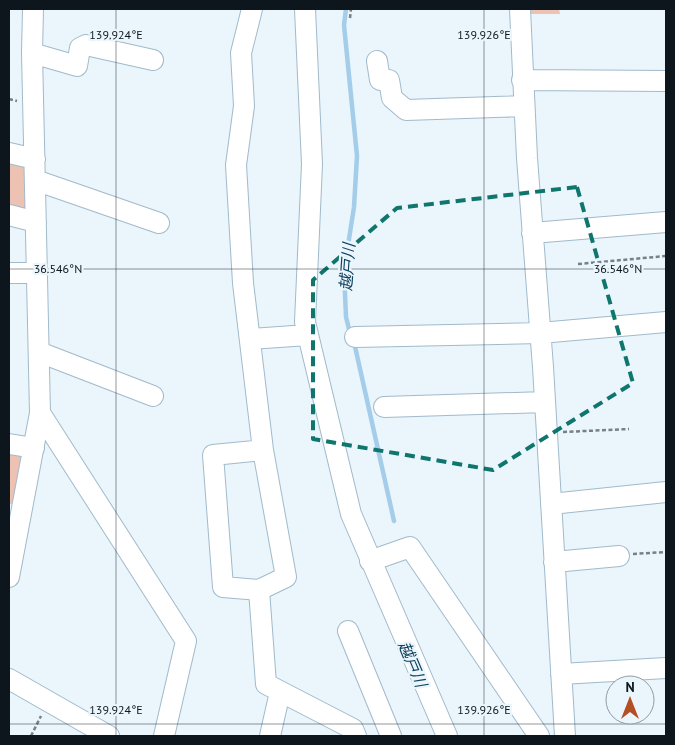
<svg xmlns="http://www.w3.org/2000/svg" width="675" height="745" viewBox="0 0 675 745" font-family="'PT Sans','Noto Sans JP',sans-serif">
	<rect width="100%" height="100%" fill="#eaf5fc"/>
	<!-- green -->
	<path fill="#edc2b2" d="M520 9H559L560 14H520Z
		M9 158 34 164 35 214 9 211Z
		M9 451 19 453 25 461 16 507 9 503Z"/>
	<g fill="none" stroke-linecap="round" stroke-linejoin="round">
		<!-- stream -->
		<path stroke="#a4cde9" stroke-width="4.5" d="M346 9 344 25 357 156 354 207 344 271 346 317 350 333
			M354 342 394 521"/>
		<!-- minor casing -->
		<g stroke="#a1bacb" stroke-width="22">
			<path id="minor" d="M252 9 241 53 244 106 236 165 243 283 263 450 286 577 259 590 266 684 353 729 356 736
				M305 9 312 164 305 322 351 514 447 736
				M520 9 527 158 543 367 565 736
				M32 53 77 66 80 48 86 45 153 60
				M377 61 380 80H389L392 98 406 110 524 106
				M522 80 666 81
				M9 153 35 159
				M35 180 159 223
				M9 215 36 222
				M532 233 666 222
				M9 273H37
				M355 337 540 333 666 322
				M250 339 308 335
				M39 352 153 396
				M384 407 545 402
				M40 413 186 641 164 736
				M9 444 34 448
				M551 504 666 492
				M370 561 410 547 539 736
				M554 562 619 556
				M9 577 40 413 32 53 33 9
				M259 590 223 587 213 455 263 450
				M348 631 391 736
				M561 674 666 668
				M9 679 109 736
				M270 736 280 692"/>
		</g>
		<!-- path -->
		<path stroke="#768087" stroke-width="2.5" stroke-dasharray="4 2.5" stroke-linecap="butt" d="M350 18 351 9
			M9 99 17 101
			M578 264 666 256
			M563 432 629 429
			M633 554 666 552
			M31 736 41 716"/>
		<!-- minor -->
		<use href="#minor" stroke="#fff" stroke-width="20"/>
	</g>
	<!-- marked area -->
	<path fill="none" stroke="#0f766e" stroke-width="4" stroke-dasharray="10 6" stroke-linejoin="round" d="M577 187 633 383 493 470 313 439V280L397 208Z"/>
	<!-- ticks -->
	<path fill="none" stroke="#0d161c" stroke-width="1" stroke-opacity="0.45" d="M116 9V736M484 9V736M9 269H666M9 724H666"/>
	<g text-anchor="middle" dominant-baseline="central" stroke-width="4.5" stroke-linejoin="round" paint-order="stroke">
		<!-- water labels -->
		<g font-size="16" font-style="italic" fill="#0e415d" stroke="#eaf5fc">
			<text transform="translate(347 267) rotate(-86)">越戸川</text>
			<text transform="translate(413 664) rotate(67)">越戸川</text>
		</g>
	</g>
	<g font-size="12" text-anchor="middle" fill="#0d161c" stroke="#eaf5fc" stroke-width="4.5" stroke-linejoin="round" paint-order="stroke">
		<text x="116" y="39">139.924°E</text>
		<text x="484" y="39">139.926°E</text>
		<text x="58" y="273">36.546°N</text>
		<text x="618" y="273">36.546°N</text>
		<text x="116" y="714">139.924°E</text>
		<text x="484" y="714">139.926°E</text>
	</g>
	<!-- border -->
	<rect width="675" height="745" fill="none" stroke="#0d161c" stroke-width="20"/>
	<!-- north arrow -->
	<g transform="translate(630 700)"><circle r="24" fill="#eaf5fc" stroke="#929ca2"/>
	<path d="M0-4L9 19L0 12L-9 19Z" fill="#b44e23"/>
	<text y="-8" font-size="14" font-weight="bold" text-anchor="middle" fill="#0d161c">N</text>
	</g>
</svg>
